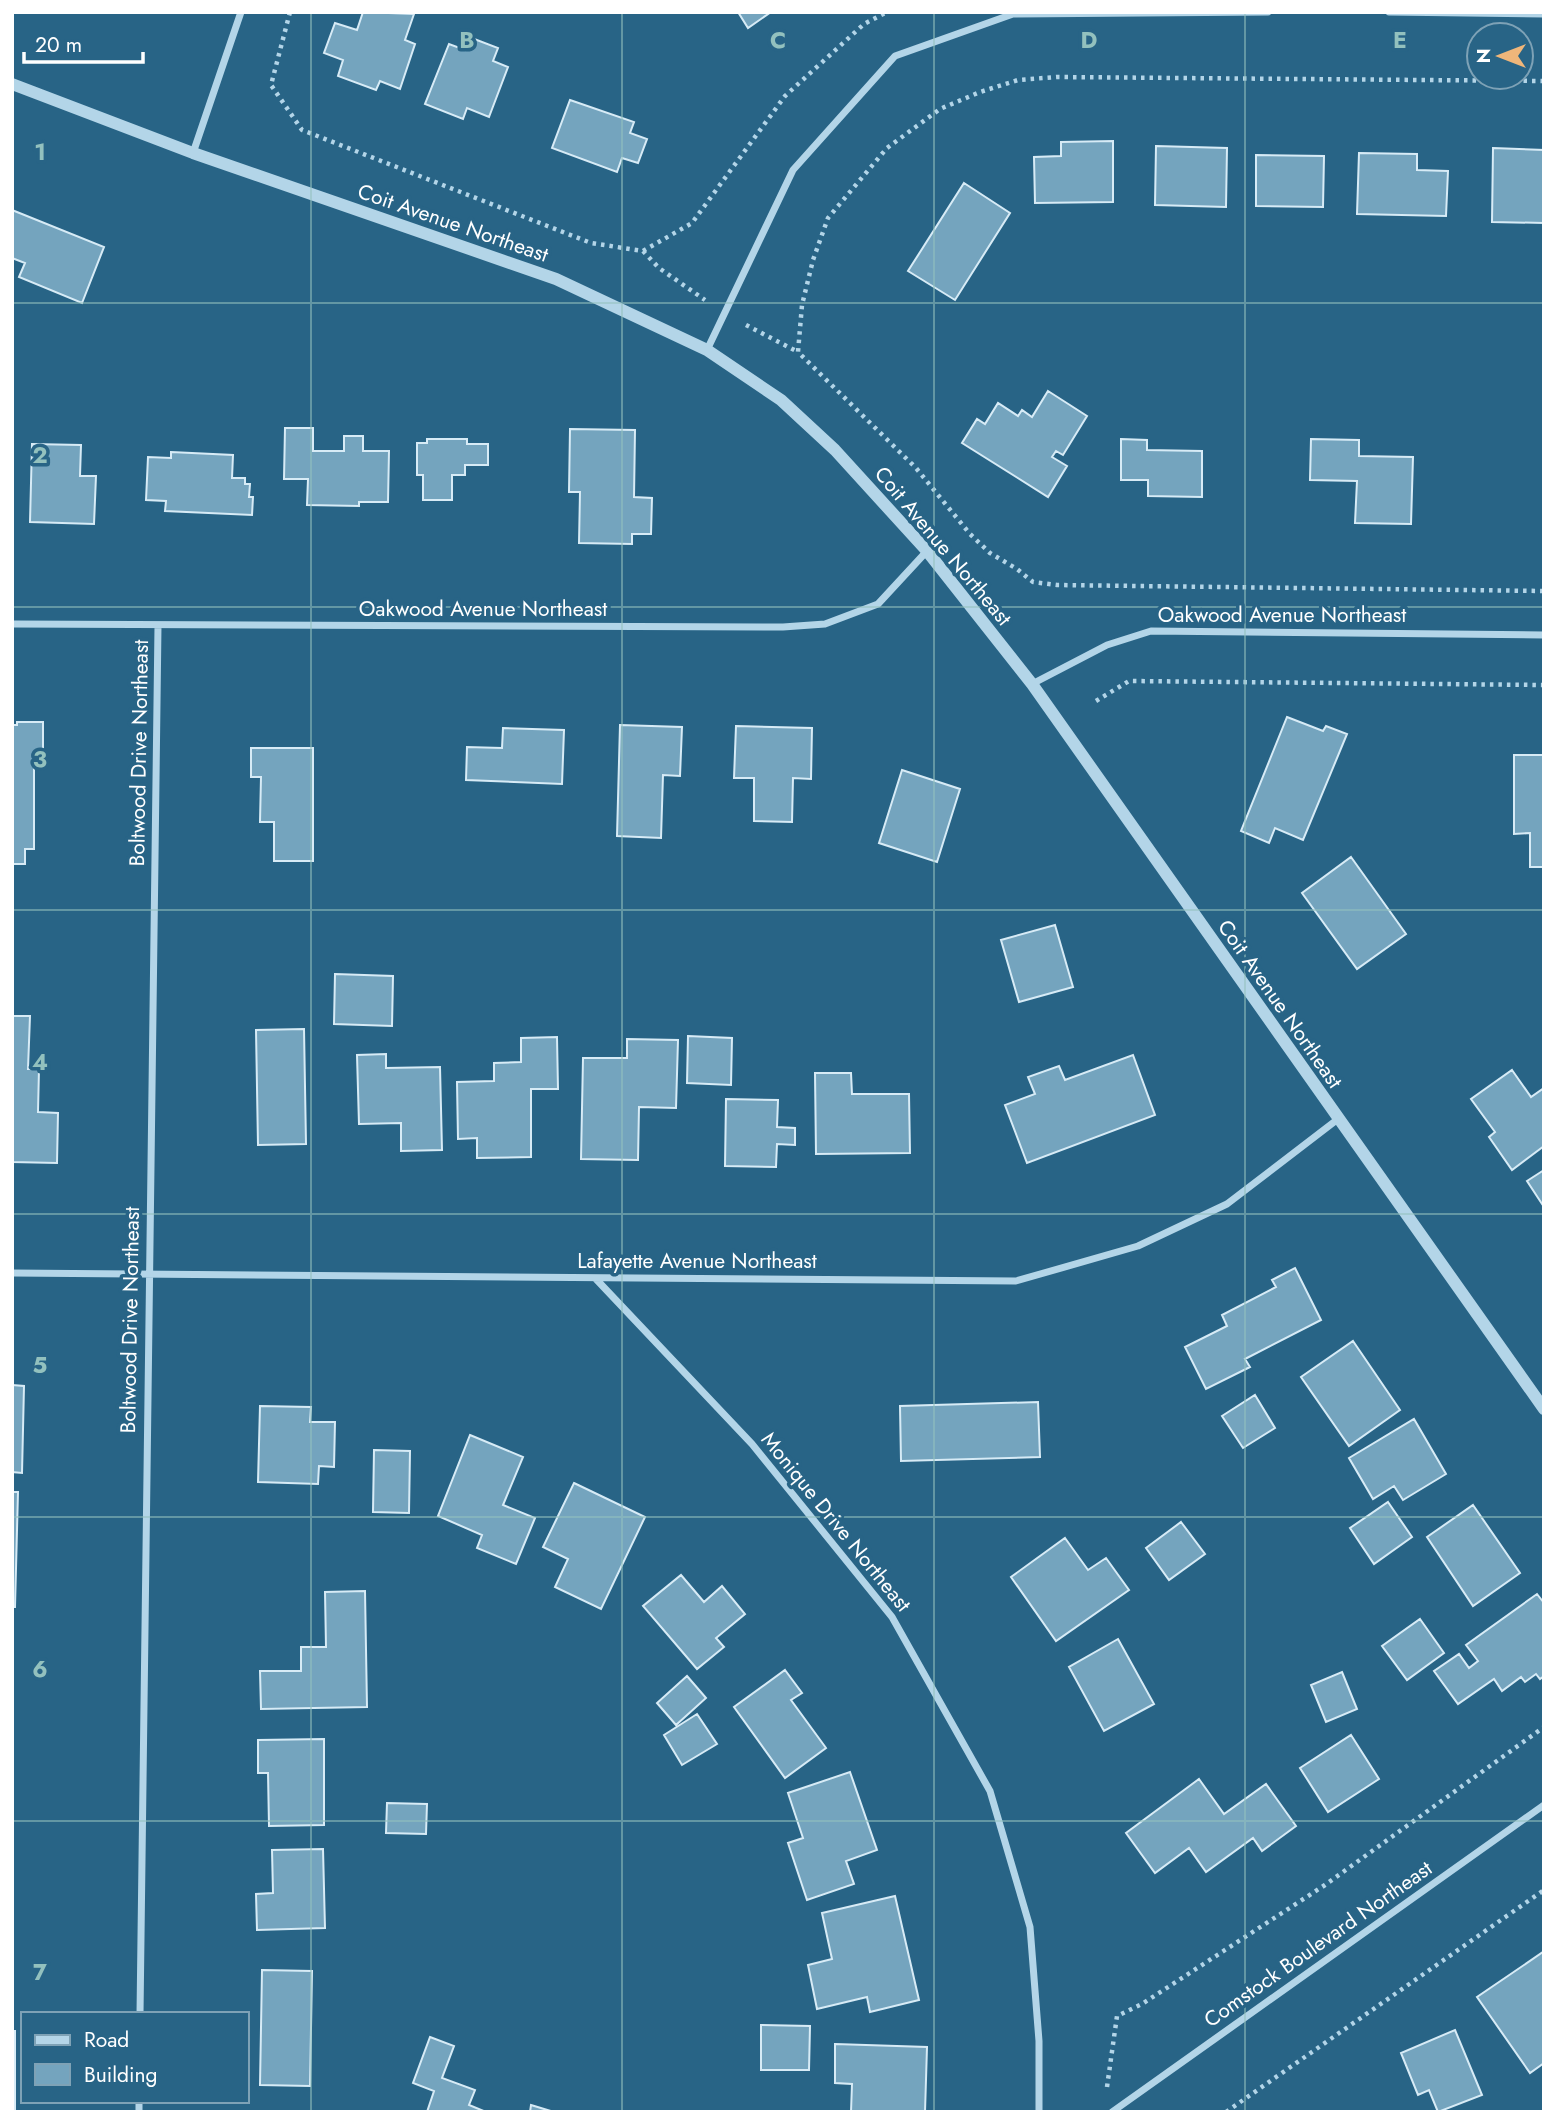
<svg xmlns="http://www.w3.org/2000/svg" width="1556" height="2124" viewBox="0 0 1556 2124" font-family="Jost,sans-serif">
	<rect width="100%" height="100%" fill="#286486"/>
	<!-- building -->
	<path fill="#74a4be" stroke="#d7ebf6" stroke-width="2" d="M363 12 414 14 405 40 415 44 400 89 380 81 376 90 338 76 343 60 324 53 335 23 357 30Z
		M738 12H771L748 28Z
		M469 37 498 48 493 61 508 67 489 117 467 108 463 119 425 104 449 44 465 50Z
		M570 100 634 122 630 133 647 139 638 163 622 158 617 172 552 148Z
		M1113 141V202L1035 203 1034 157 1061 156V142Z
		M1156 146 1227 148 1226 207 1155 205Z
		M1493 148 1544 150V223L1492 222Z
		M1359 153 1417 154V170L1448 171 1446 216 1357 214Z
		M1256 155 1324 156 1323 207 1256 206Z
		M964 183 1010 213 955 300 908 271Z
		M12 210 104 247 82 303 19 277 25 263 12 258Z
		M1048 391 1087 416 1063 455 1056 451 1052 457 1067 466 1048 497 962 443 977 419 985 424 998 403 1018 416 1022 410 1032 417Z
		M285 428H313V451H344V436H363V451H389L388 502H359V506L307 505 308 479H284Z
		M570 429 635 430 634 497 652 498 651 534H632V544L579 543 580 492H569Z
		M427 439H467V444H488V465H465V475H452V500H423V475H417V443H427Z
		M1121 439 1147 440V450L1202 451V497L1148 496V480H1121Z
		M1311 439 1359 440V456L1413 457 1411 524 1355 523 1357 481 1310 480Z
		M32 444 81 445 80 476H96L94 524 30 522Z
		M171 452 233 455 232 478H245V484H250L249 497H253L252 515 165 511 166 501 146 500 148 457 171 458Z
		M1287 717 1323 731 1326 726 1347 734 1303 840 1275 828 1269 843 1241 831Z
		M17 722H43V765H34V849H25V864H13L12 890V725H17Z
		M620 725 682 727 680 776 663 775 661 838 617 836Z
		M736 726 812 728 811 779 793 778 792 822 754 821V778H734Z
		M503 728 564 730 562 784 466 780 467 747 502 748Z
		M251 748H313V861H274V822H260L261 777H251Z
		M1514 755H1544V867H1530V833L1514 834Z
		M902 770 960 789 937 862 879 843Z
		M1351 857 1406 934 1357 969 1302 893Z
		M1055 925 1073 987 1019 1002 1001 940Z
		M335 974 393 976 392 1026 334 1024Z
		M12 1016H30L28 1069H39L38 1112 58 1113 57 1163 12 1162Z
		M304 1029 306 1144 258 1145 256 1030Z
		M688 1036 732 1038 731 1085 687 1083Z
		M557 1037 558 1089H531V1157L477 1158V1138L458 1139 457 1082 494 1081V1063L521 1062V1038Z
		M627 1039 678 1040 676 1108 639 1107 638 1160 581 1159 583 1058H627Z
		M386 1054V1068L440 1067 442 1150 401 1151V1123L359 1124 357 1055Z
		M1133 1055 1155 1115 1027 1163 1005 1105 1035 1094 1028 1077 1059 1066 1065 1080Z
		M1512 1070 1531 1097 1544 1088V1146L1512 1170 1489 1137 1495 1132 1471 1099Z
		M815 1073H851L852 1094H909L910 1153 816 1154Z
		M726 1099 778 1100 777 1127 795 1128V1145L777 1144 776 1167 725 1166Z
		M1544 1170V1207L1527 1181Z
		M1295 1268 1321 1320 1245 1359 1250 1367 1206 1389 1185 1347 1227 1326 1222 1315 1276 1287 1272 1280Z
		M1353 1341 1400 1410 1349 1446 1301 1377Z
		M12 1385 24 1386 22 1473 12 1472Z
		M1255 1395 1275 1428 1243 1448 1222 1416Z
		M1038 1402 1040 1457 901 1461 900 1406Z
		M260 1406 311 1407 310 1422H335L334 1467 319 1466 318 1484 258 1482Z
		M1414 1419 1446 1474 1403 1500 1394 1486 1373 1499 1349 1458Z
		M470 1435 523 1457 503 1505 535 1518 516 1564 477 1548 482 1535 438 1516Z
		M374 1450 410 1451 409 1513 373 1512Z
		M574 1483 645 1517 601 1609 555 1587 568 1559 543 1547Z
		M12 1492H18L15 1607H12Z
		M1388 1502 1412 1537 1374 1564 1350 1528Z
		M1473 1505 1520 1573 1473 1606 1427 1537Z
		M1181 1522 1205 1554 1169 1580 1146 1548Z
		M1065 1538 1088 1570 1106 1558 1129 1590 1056 1641 1011 1577Z
		M681 1575 704 1602 722 1586 745 1614 716 1638 724 1647 697 1669 643 1606Z
		M365 1591 367 1707 261 1709 260 1671H301V1647H326L325 1592Z
		M1537 1594 1544 1603V1676L1540 1679 1536 1674 1525 1682 1521 1677 1502 1691 1494 1679 1458 1704 1434 1671 1459 1654 1469 1668 1478 1661 1466 1645Z
		M1420 1619 1444 1653 1407 1680 1382 1646Z
		M1118 1639 1154 1704 1104 1731 1069 1667Z
		M785 1670 802 1693 791 1700 826 1748 785 1778 734 1707Z
		M1342 1672 1357 1709 1326 1722 1311 1685Z
		M687 1676 706 1698 676 1725 657 1703Z
		M697 1714 717 1744 682 1765 664 1735Z
		M1351 1735 1379 1779 1328 1812 1300 1768Z
		M324 1739V1825L269 1826 268 1773H258V1740Z
		M850 1772 877 1850 846 1861 854 1884 807 1900 788 1843 803 1838 788 1793Z
		M1199 1779 1224 1814 1266 1784 1296 1826 1262 1851 1253 1838 1206 1872 1189 1848 1155 1873 1126 1833Z
		M387 1803 427 1804 426 1834 386 1833Z
		M323 1849 325 1928 257 1930 256 1894 273 1893 272 1850Z
		M895 1896 919 2000 870 2012 867 1997 817 2009 808 1965 832 1959 822 1913Z
		M1543 1952 1544 2063 1530 2073 1477 1997Z
		M262 1970 312 1971 310 2086 260 2085Z
		M761 2025 810 2026 809 2070H761Z
		M1455 2030 1482 2095 1438 2112 1429 2090 1418 2095 1401 2053Z
		M12 2031H15V2112H12Z
		M430 2037 454 2046 442 2078 475 2090 469 2105 486 2112H427L434 2091 413 2083Z
		M835 2044 927 2047 925 2112H851L852 2084 835 2083Z
		M531 2105 554 2112H530Z"/>
	<g fill="none" stroke-linecap="round" stroke-linejoin="round">
		<!-- path -->
		<path stroke="#b3d5e8" stroke-width="4.5" stroke-dasharray="3.5 5" stroke-linecap="butt" d="M290 12 271 85 302 130 591 243 643 251 692 223 785 96 864 24 887 12
			M1544 81 1057 77 1018 80 980 92 940 109 887 148 828 218 813 260 802 305 798 352 916 468 970 534 990 553 1017 569 1033 582 1057 585 1544 591
			M643 251 659 268 705 300
			M746 325 798 352
			M1096 701 1129 681 1544 685
			M1107 2087 1117 2016 1142 2004 1325 1885 1544 1727
			M1226 2112 1544 1890"/>
		<!-- minor -->
		<path stroke="#b3d5e8" stroke-width="7" d="M1389 12 1544 14
			M193 153 241 12
			M707 350 793 170 895 56 1013 14 1268 12
			M12 624 783 627 825 624 878 604 927 551
			M1032 684 1107 645 1151 631 1544 635
			M12 1273 1016 1281 1138 1246 1227 1204 1338 1119
			M595 1278 752 1444 892 1617 990 1791 1030 1927 1039 2041V2112
			M140 2014 158 626
			M139 2112V2101
			M1112 2112 1544 1805"/>
		<!-- tertiary -->
		<path stroke="#b3d5e8" stroke-width="12" d="M12 84 193 153 556 279 707 350 781 400 835 450 927 551 1032 684 1544 1409"/>
	</g>
	<!-- grid -->
	<path fill="none" stroke="#93c1be" stroke-width="2" stroke-opacity="0.55" d="M311 12V2112M622 12V2112M934 12V2112M1245 12V2112M12 303H1544M12 607H1544M12 910H1544M12 1214H1544M12 1517H1544M12 1821H1544"/>
	<g text-anchor="middle" dominant-baseline="central" stroke-width="7" stroke-linejoin="round" paint-order="stroke">
		<!-- street labels -->
		<g font-size="21" fill="#fff" stroke="#286486">
			<text transform="translate(453 223) rotate(19)">Coit Avenue Northeast</text>
			<text transform="translate(943 546) rotate(50)">Coit Avenue Northeast</text>
			<text x="483" y="609">Oakwood Avenue Northeast</text>
			<text x="1282" y="615">Oakwood Avenue Northeast</text>
			<text transform="translate(139 753) rotate(-89)">Boltwood Drive Northeast</text>
			<text transform="translate(1280 1004) rotate(55)">Coit Avenue Northeast</text>
			<text x="697" y="1261">Lafayette Avenue Northeast</text>
			<text transform="translate(130 1320) rotate(-89)">Boltwood Drive Northeast</text>
			<text transform="translate(836 1522) rotate(51)">Monique Drive Northeast</text>
			<text transform="translate(1318 1944) rotate(-35)">Comstock Boulevard Northeast</text>
		</g>
	</g>
	<g font-size="23" text-anchor="middle" font-weight="bold" fill="#93c1be" stroke="#286486" stroke-width="7" stroke-linejoin="round" paint-order="stroke">
		<text x="467" y="48">B</text>
		<text x="778" y="48">C</text>
		<text x="1089" y="48">D</text>
		<text x="1400" y="48">E</text>
		<text x="40" y="160">1</text>
		<text x="40" y="463">2</text>
		<text x="40" y="767">3</text>
		<text x="40" y="1070">4</text>
		<text x="40" y="1373">5</text>
		<text x="40" y="1677">6</text>
		<text x="40" y="1980">7</text>
	</g>
	<!-- border -->
	<rect width="1556" height="2124" fill="none" stroke="#ffffff" stroke-width="28"/>
	<!-- legend -->
	<rect x="21" y="2012" width="228" height="91" fill="#286486" stroke="#7ea2b6" stroke-width="2"/>
	<rect x="35" y="2035" width="35" height="10" fill="#b3d5e8" stroke="#7ea2b6" stroke-width="2"/>
	<text x="84" y="2047" font-size="21" fill="#ffffff">Road</text>
	<rect x="35" y="2064" width="35" height="21" fill="#74a4be" stroke="#7ea2b6" stroke-width="2"/>
	<text x="84" y="2082" font-size="21" fill="#ffffff">Building</text>
	<!-- north arrow -->
	<g transform="translate(1500 56) rotate(270)"><circle r="33" fill="#286486" stroke="#7ea2b6" stroke-width="2"/>
	<path d="M0-5L12 26L0 18L-12 26Z" fill="#efb67a"/>
	<text y="-10" font-size="19" font-weight="bold" text-anchor="middle" fill="#ffffff">N</text>
	</g>
	<!-- scale -->
	<path d="M24 52v10h119v-10" fill="none" stroke="#ffffff" stroke-width="3.5"/>
	<text x="35" y="52" font-size="21" fill="#ffffff" stroke="#286486" stroke-width="5" paint-order="stroke">20 m</text>
</svg>
